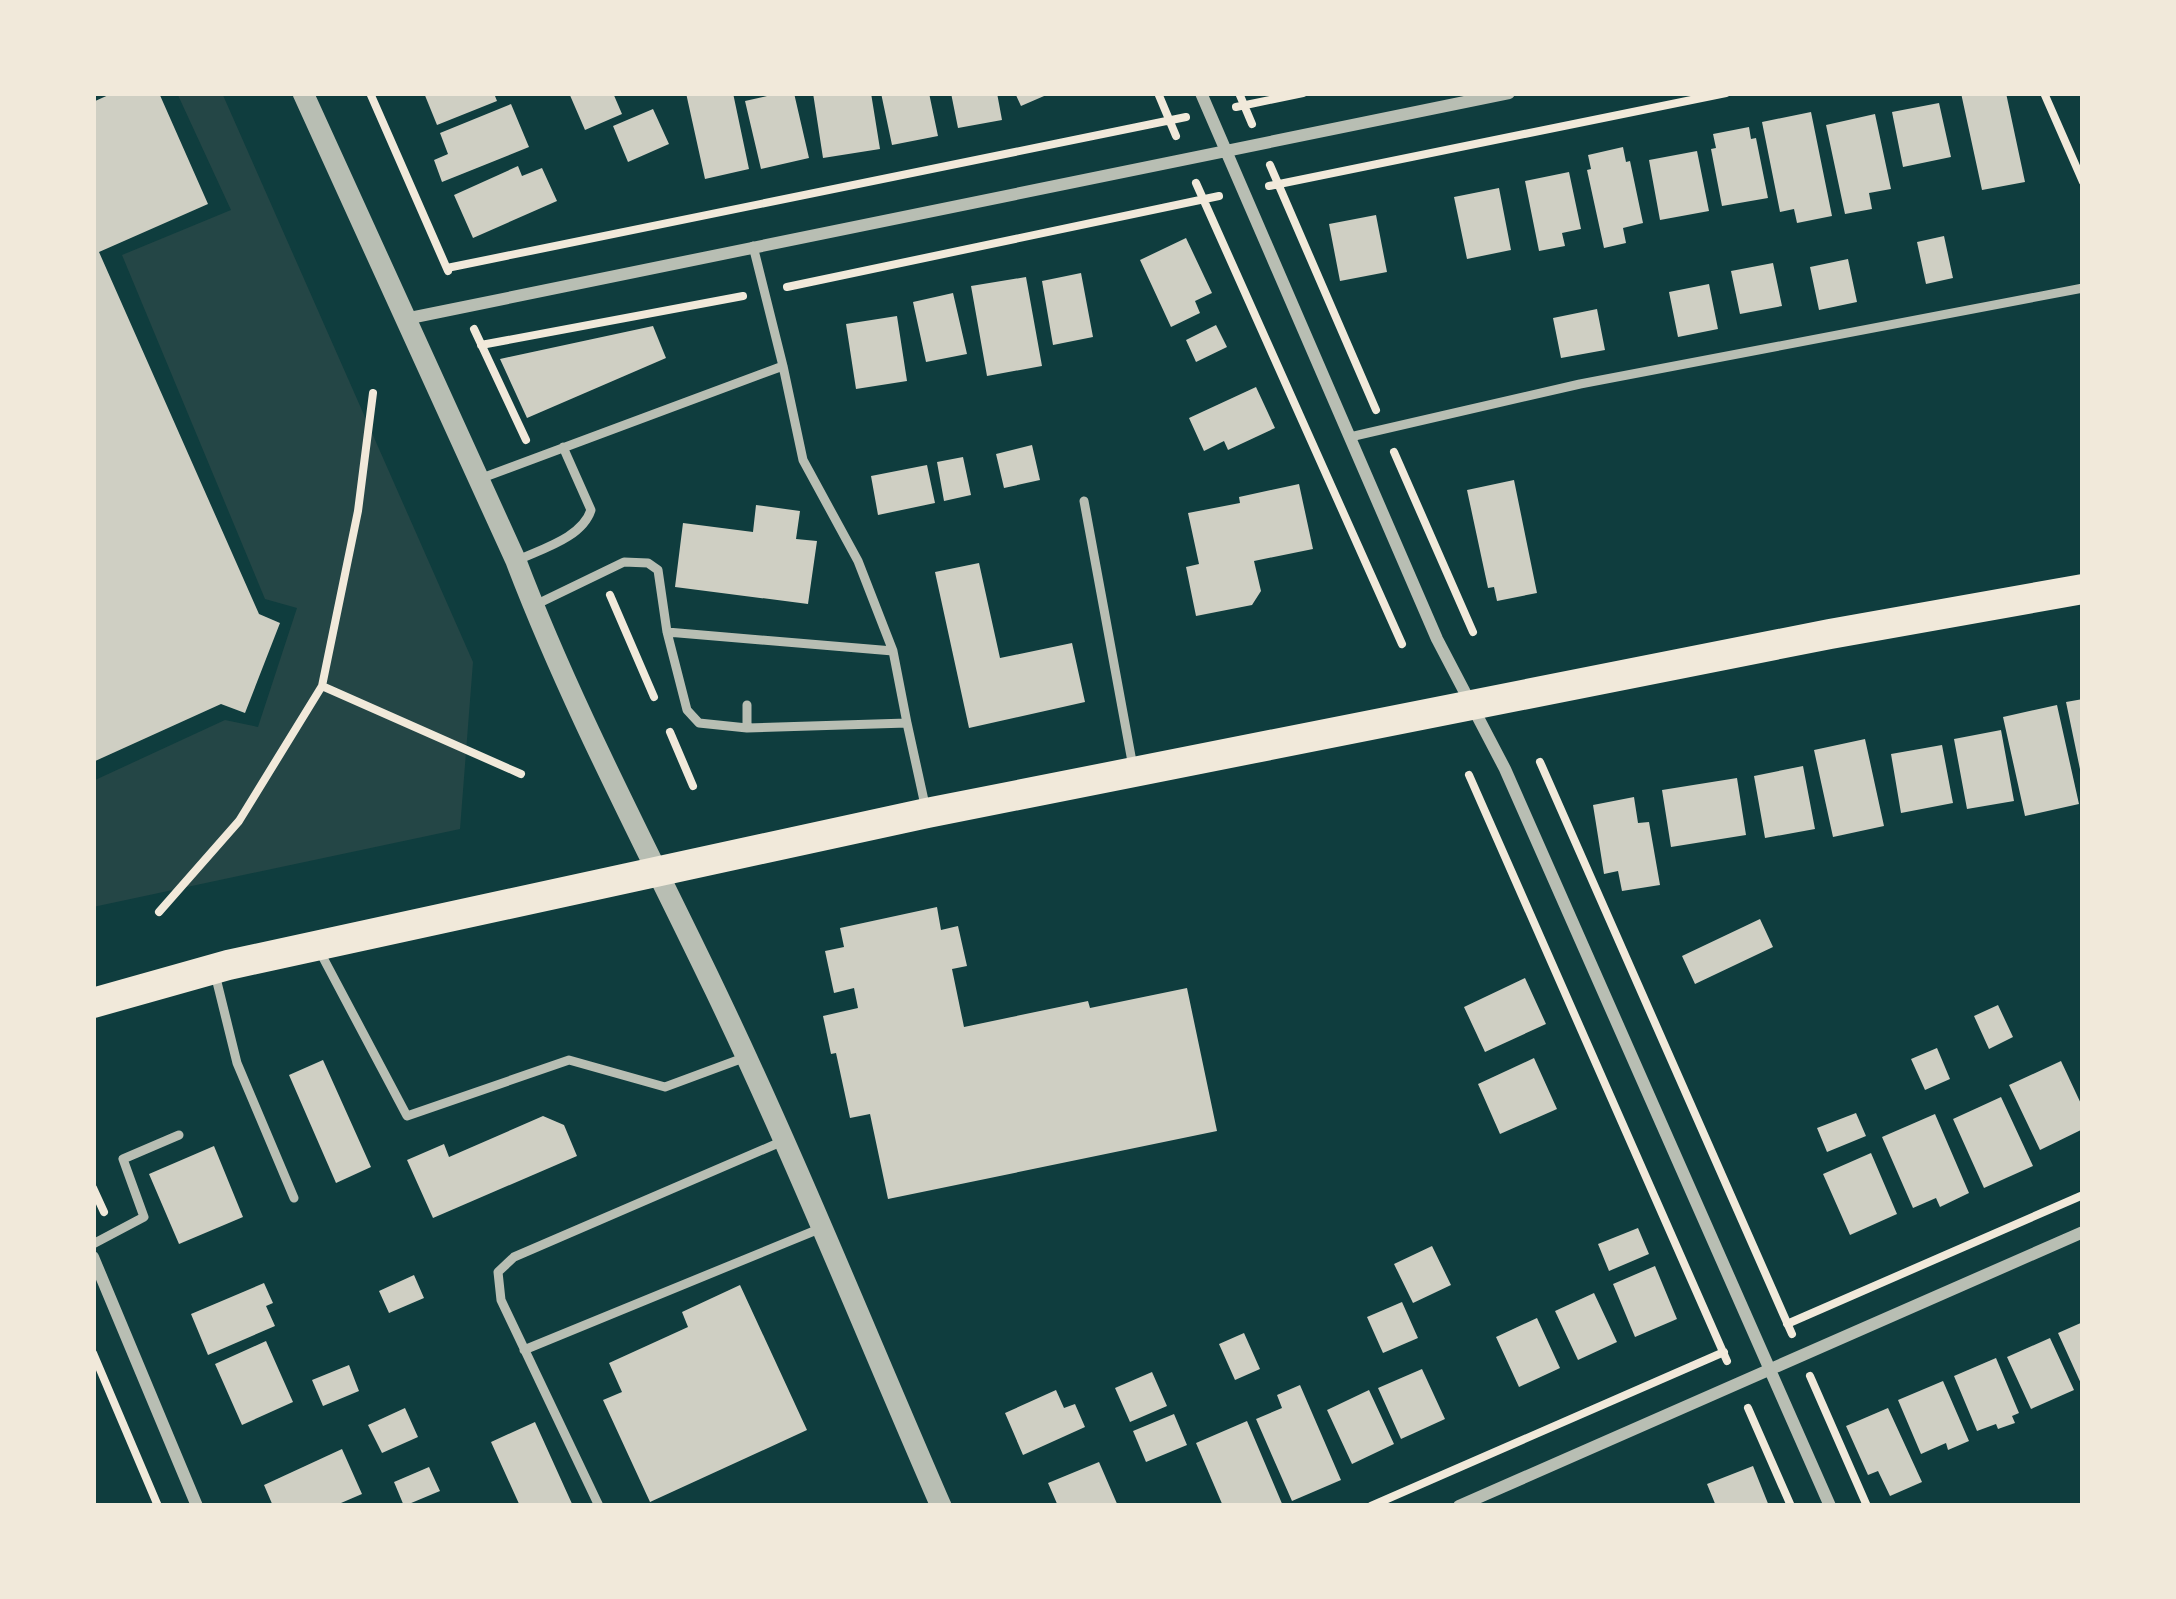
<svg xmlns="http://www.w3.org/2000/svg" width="2176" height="1599" viewBox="0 0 2176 1599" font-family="'Titillium Web',sans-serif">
	<rect width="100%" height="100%" fill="#0f3d3e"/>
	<!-- green -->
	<path fill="#244646" d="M177 93H222L473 662 460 829 93 907V781L225 720 258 727 297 608 265 599 122 255 231 210Z"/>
	<!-- building -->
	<path fill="#cfcfc3" d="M113 93H159L208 204 99 252 259 614 280 623 245 713 221 704 93 762V102Z
		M424 93H502L495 96 497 101 437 125Z
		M569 93H613L622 114 585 130Z
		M686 93H733L749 169 705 179Z
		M766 93H794L809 158 761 169 745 101 767 96Z
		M813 93H871L880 149 823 158Z
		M881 93H929L938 136 892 145Z
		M951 93H997L1002 120 958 128Z
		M1015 93H1051L1021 106Z
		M1961 93H2006L2025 182 1982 190Z
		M1939 103 1951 157 1903 167 1892 112Z
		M511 104 529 147 442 182 434 160 448 154 440 133Z
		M653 109 669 144 628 162 613 126Z
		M1811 112 1832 216 1797 223 1794 209 1780 212 1762 122Z
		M1875 114 1891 189 1869 193 1872 209 1845 214 1826 125Z
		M1749 127 1751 139 1756 138 1768 198 1722 206 1711 149 1716 148 1713 134Z
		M1623 147 1626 162 1630 161 1643 223 1623 228 1626 243 1604 248 1587 170 1591 169 1588 155Z
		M1697 151 1709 211 1660 220 1649 160Z
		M518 166 522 176 542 168 557 201 473 238 454 195Z
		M1569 172 1581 229 1562 233 1565 246 1539 251 1525 181Z
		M1499 188 1511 250 1467 259 1454 197Z
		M1376 215 1387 272 1340 281 1329 224Z
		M1944 236 1953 278 1926 284 1917 242Z
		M1186 238 1212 293 1195 301 1200 313 1171 327 1140 260Z
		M1848 259 1857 302 1819 310 1810 267Z
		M1773 263 1782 306 1740 314 1731 271Z
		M1081 273 1093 337 1053 345 1042 281Z
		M1026 277 1042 366 987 376 971 286Z
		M1709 284 1718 329 1678 337 1669 292Z
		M953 293 967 354 926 362 913 302Z
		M1597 309 1605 350 1561 358 1553 318Z
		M897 316 907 381 856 389 846 324Z
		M1216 325 1227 347 1196 362 1186 340Z
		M653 326 666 358 527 418 500 359Z
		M1256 387 1275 428 1228 450 1224 441 1204 451 1189 418Z
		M1032 445 1040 480 1004 488 996 454Z
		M963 457 971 495 944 501 937 462Z
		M927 465 935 503 878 515 871 476Z
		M1514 480 1537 593 1497 601 1494 587 1488 588 1467 490Z
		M1299 484 1313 549 1254 561 1261 591 1252 605 1196 616 1186 567 1199 564 1188 513 1240 503 1239 497Z
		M756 505 800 511 796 539 817 541 808 604 675 587 683 523 753 532Z
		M979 563 1000 658 1072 643 1085 702 969 728 935 572Z
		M2083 699V774H2081L2066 702Z
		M2057 705 2079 804 2025 816 2003 717Z
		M2001 730 2014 801 1967 809 1954 739Z
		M1865 739 1884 826 1833 837 1814 750Z
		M1942 745 1953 803 1901 813 1891 754Z
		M1803 766 1815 829 1765 838 1754 776Z
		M1737 778 1746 835 1671 847 1662 790Z
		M1634 797 1638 823 1649 822 1660 885 1622 891 1618 871 1604 874 1593 805Z
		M937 907 941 930 958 926 967 966 952 969 964 1027 1088 1001 1090 1008 1187 988 1217 1131 888 1199 870 1114 850 1118 836 1053 831 1054 823 1016 858 1008 854 988 834 993 825 951 844 947 840 928Z
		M1760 919 1773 947 1695 984 1682 956Z
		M1525 978 1546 1024 1485 1052 1464 1007Z
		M1998 1005 2013 1037 1989 1049 1974 1016Z
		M1937 1048 1950 1079 1925 1090 1911 1059Z
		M1534 1058 1557 1109 1500 1134 1478 1084Z
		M323 1060 371 1167 336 1183 289 1075Z
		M2061 1061 2083 1108V1129L2040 1150 2009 1085Z
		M2001 1097 2033 1166 1984 1188 1953 1119Z
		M1856 1113 1866 1136 1827 1152 1817 1128Z
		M1935 1114 1969 1193 1940 1207 1936 1198 1913 1208 1882 1137Z
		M543 1116 564 1125 577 1156 433 1218 407 1160 444 1144 449 1157Z
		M214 1146 243 1217 179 1244 149 1174Z
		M1871 1153 1897 1214 1850 1235 1823 1174Z
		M1638 1228 1649 1254 1609 1271 1598 1244Z
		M1432 1246 1451 1285 1413 1303 1394 1264Z
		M1655 1266 1677 1319 1635 1337 1613 1284Z
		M414 1275 424 1298 389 1313 379 1291Z
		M264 1283 273 1303 266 1306 275 1326 208 1355 191 1314Z
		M740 1285 807 1430 650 1502 603 1400 622 1392 609 1363 688 1327 682 1312Z
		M1594 1293 1617 1342 1578 1360 1555 1311Z
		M1402 1302 1418 1338 1383 1353 1367 1317Z
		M1537 1318 1560 1368 1519 1387 1496 1337Z
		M2083 1322V1388L2058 1333Z
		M1244 1333 1260 1369 1235 1380 1219 1344Z
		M2050 1338 2074 1390 2031 1409 2007 1357Z
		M266 1341 293 1402 242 1425 215 1364Z
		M1996 1358 2019 1413 2012 1416 2015 1423 1998 1429 1996 1424 1977 1431 1954 1376Z
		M349 1365 359 1391 323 1406 312 1380Z
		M1422 1369 1445 1419 1401 1439 1378 1388Z
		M1152 1372 1167 1406 1130 1422 1115 1388Z
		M1943 1381 1969 1441 1948 1450 1946 1443 1921 1454 1898 1400Z
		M1300 1385 1341 1480 1292 1501 1256 1419 1282 1408 1277 1395Z
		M1056 1390 1064 1408 1075 1404 1085 1427 1023 1455 1005 1413Z
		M1369 1390 1394 1444 1352 1464 1327 1410Z
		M405 1408 418 1437 382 1453 368 1425Z
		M1888 1408 1922 1482 1890 1496 1878 1471 1868 1475 1846 1426Z
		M1174 1414 1187 1445 1146 1462 1133 1431Z
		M1247 1421 1283 1506H1223L1196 1443Z
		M535 1422 573 1506H520L491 1442Z
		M342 1449 362 1494 334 1506H273L264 1485Z
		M1099 1462 1118 1506H1058L1048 1483Z
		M1753 1466 1769 1506H1716L1707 1484Z
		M429 1467 440 1491 404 1506 394 1482Z"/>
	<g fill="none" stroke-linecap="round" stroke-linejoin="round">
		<!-- path -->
		<path stroke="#f1e9da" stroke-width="8" d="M370 93 448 271
			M1158 93 1176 136
			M1239 93 1252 124
			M2044 93 2083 182
			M1236 107 1303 93
			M1270 165 1376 410
			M1196 183 1402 644
			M1269 186 1726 93
			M447 268 1186 117
			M787 287 1219 196
			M474 329 526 440
			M481 345 743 296
			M1394 452 1473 632
			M610 595 654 697
			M322 686 521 774
			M670 732 693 786
			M1540 762 1792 1334
			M1469 775 1727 1361
			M159 912 239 821 322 686 358 511 373 393
			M93 1188 104 1212
			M1787 1324 2083 1195
			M93 1353 158 1506
			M1810 1376 1867 1506
			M1748 1408 1791 1506
			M1371 1506 1724 1352"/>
		<!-- service -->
		<path stroke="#b8beb3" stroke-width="9" d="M1350 437 1580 384 2083 288
			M482 478 783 366
			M1084 501 1133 767
			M516 561C541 549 582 538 591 510L563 447
			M533 606 624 562 648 563 658 570 667 632 687 710 699 723 747 728 907 723 893 651 858 561 803 460 783 366 753 246
			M667 632 893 651
			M747 705V728
			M907 723 925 805
			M319 950 407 1116 569 1060 665 1087 746 1057
			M215 974 237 1063 294 1198
			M93 1244 144 1217 123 1159 179 1135
			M524 1350 819 1229
			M599 1506 501 1300 498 1272 514 1257 783 1141"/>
		<!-- minor -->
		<path stroke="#b8beb3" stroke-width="12" d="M1201 93 1437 639 1505 769 1830 1506
			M405 319 1509 93
			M93 1257 197 1506
			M1459 1506 2083 1232"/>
		<!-- tertiary -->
		<path stroke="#b8beb3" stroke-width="21" d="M303 93 516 561C572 708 647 848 715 990 796 1159 866 1334 941 1506"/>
		<!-- primary -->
		<path stroke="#f1e9da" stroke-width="30" d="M93 1003 228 965 927 813 1830 634 2083 589"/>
	</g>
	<!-- border -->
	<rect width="2176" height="1599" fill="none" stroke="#f1e9da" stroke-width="192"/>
</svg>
